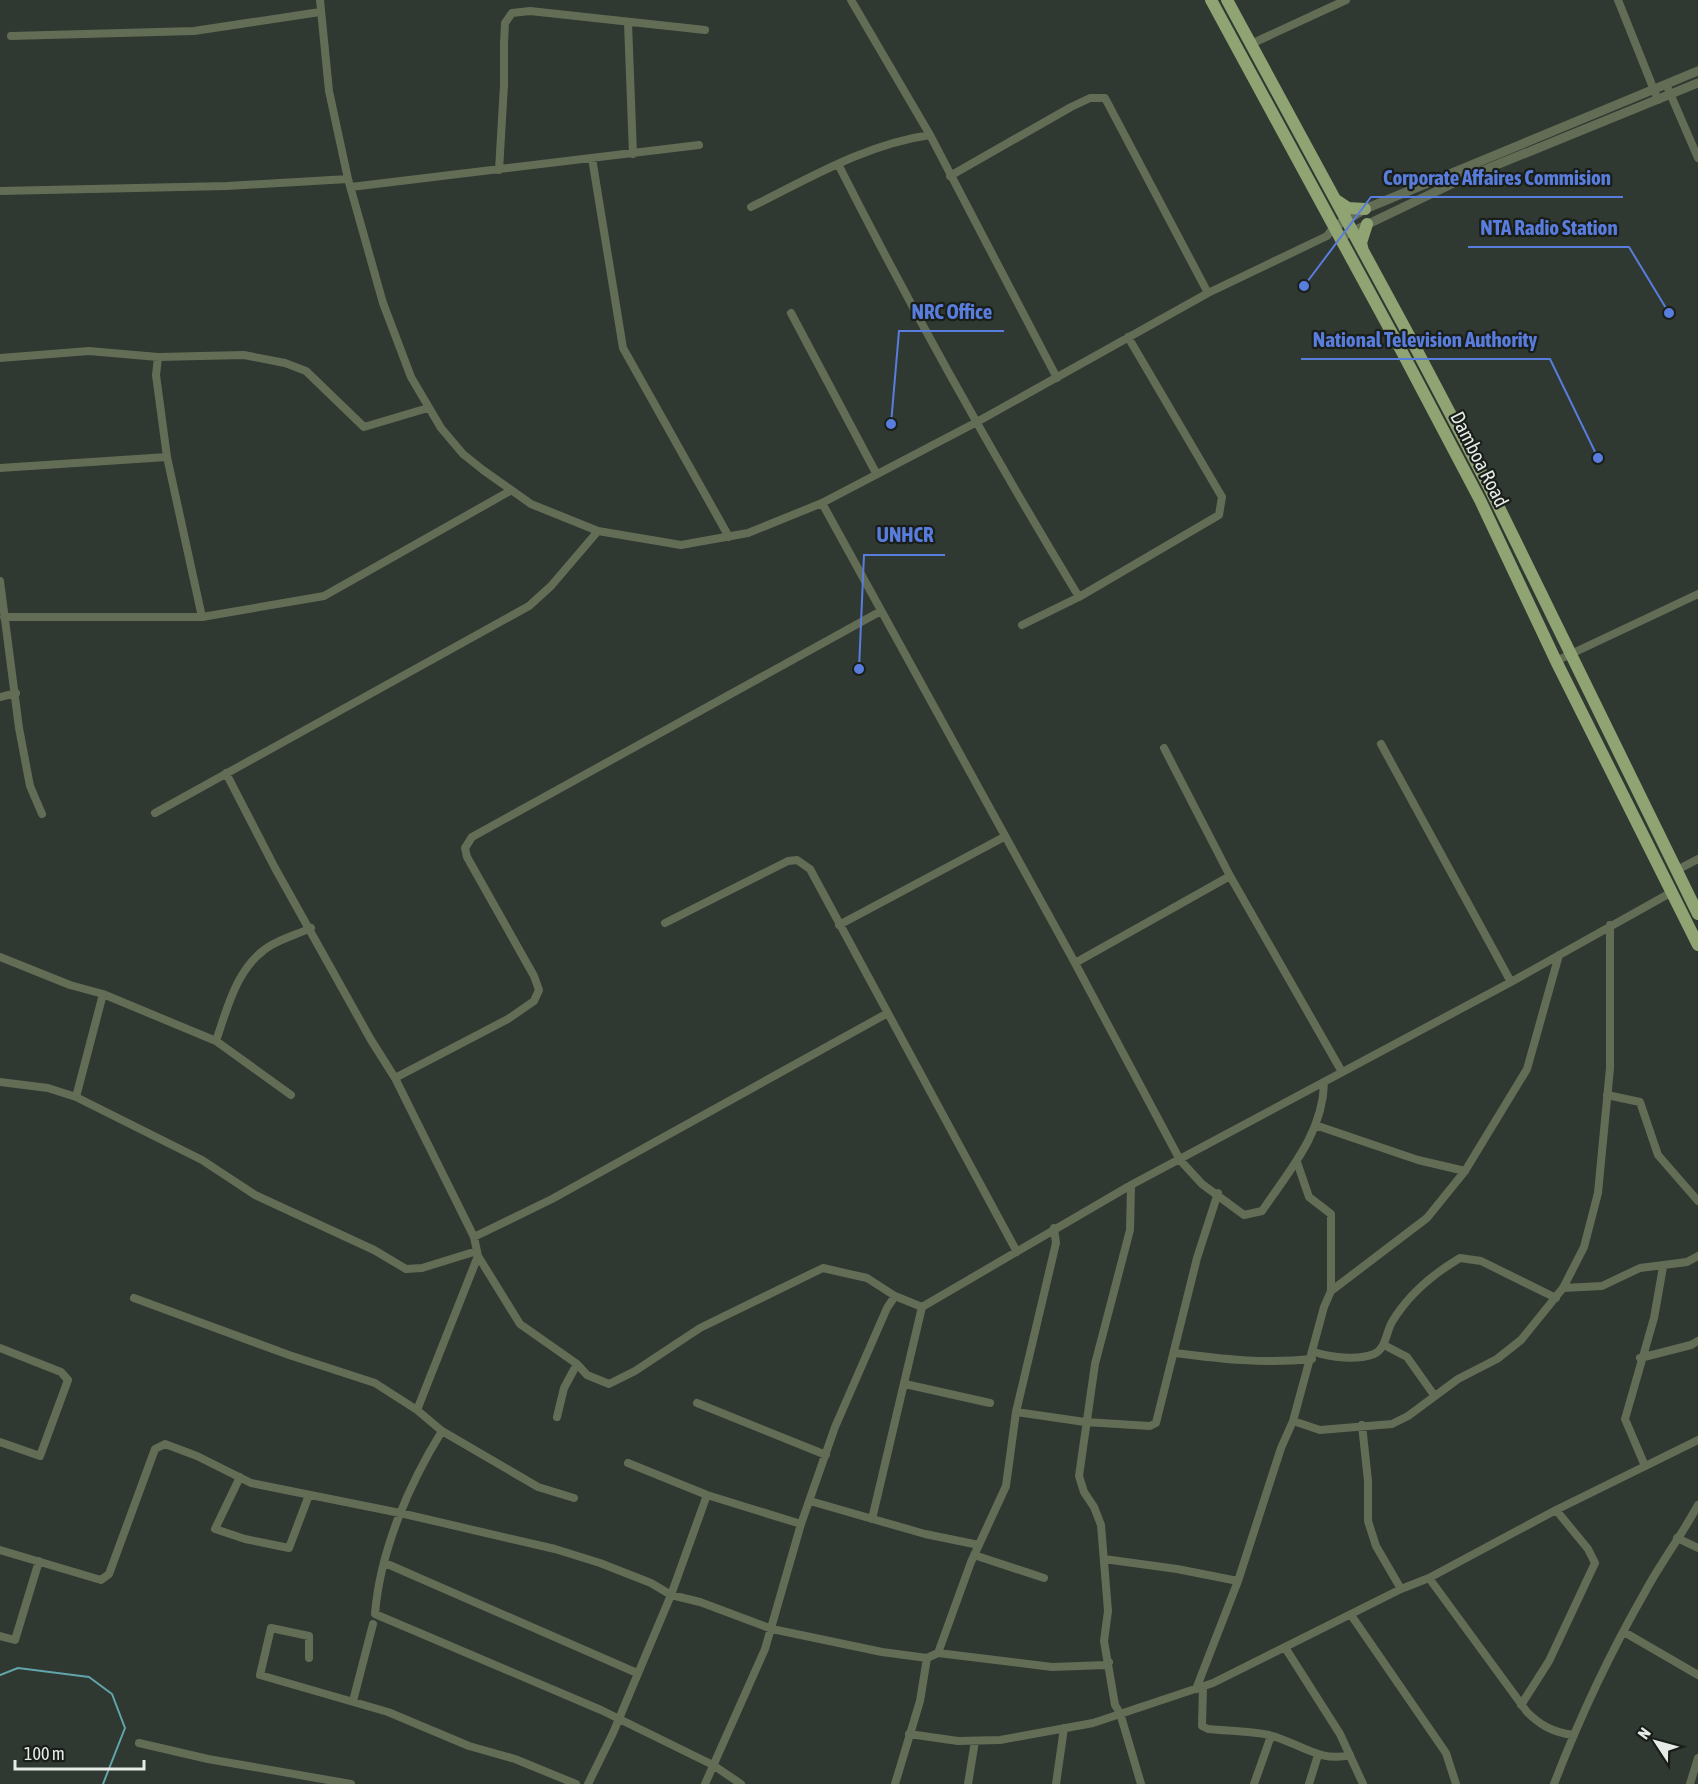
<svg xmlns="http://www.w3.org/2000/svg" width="1698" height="1784" viewBox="0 0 1698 1784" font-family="'Asap Condensed',sans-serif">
	<rect width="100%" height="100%" fill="#2f3831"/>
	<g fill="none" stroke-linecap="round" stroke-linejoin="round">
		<!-- stream -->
		<path stroke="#62a5ac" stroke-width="2" d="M0 1675 18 1668 89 1677 112 1694 125 1728 103 1784"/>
		<!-- minor -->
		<path stroke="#636d55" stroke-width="8" d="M320 0 329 91 348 179 383 303 411 377 441 428 463 454 483 470 531 504 598 531 681 545 748 533 822 503 975 423 1208 293 1327 236 1334 227
			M851 0 930 135 1057 378
			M1618 0 1658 100
			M628 23 633 154
			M11 36 194 31 320 12
			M1251 44 1346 0
			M1666 84 1698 158
			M592 158 623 348 729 537
			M838 164C913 312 993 455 1079 597
			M499 170 504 85V43L505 23 512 13 530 11 705 30
			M950 176 1071 107 1090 98H1105L1208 293
			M351 187 699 145
			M0 191 227 186 348 179
			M751 207C808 179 866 144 930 135
			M791 313 876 473
			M158 357 156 375 167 457 202 617
			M0 358 89 351 158 357 244 355 285 363 306 371 364 427 428 408
			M0 468 167 457
			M822 503 1075 963 1180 1160 1202 1184 1244 1215 1262 1211C1289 1171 1323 1133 1324 1083
			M0 581 19 728 30 786 42 814
			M4 617H202L324 596 510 491
			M1022 625 1079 597 1219 515 1222 497 1128 337
			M1556 661 1698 594
			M0 697 16 693
			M1381 744 1511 982
			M1164 748 1230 876 1342 1072
			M226 773 275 868 371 1040 395 1078 474 1237 478 1256 417 1410
			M155 813 529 606 551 586 598 531
			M1677 870 1698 859
			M665 923 788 861 797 860 810 869 1017 1252
			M839 925 1004 837
			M0 957 70 985 103 994 216 1041 291 1095
			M1075 963 1230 876
			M216 1041C227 1009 236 971 264 950 276 940 296 935 311 928
			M395 1078 508 1019 534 1001 539 990 534 976 467 857 465 848 472 837 881 611
			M0 1082 48 1088 76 1097 202 1160 255 1195 374 1250 406 1269 422 1268 477 1251
			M1607 1095 1640 1102 1658 1155 1698 1201
			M76 1097 103 994
			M1315 1125 1418 1160 1465 1171
			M1297 1162 1309 1197 1331 1214V1291
			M1131 1185 1130 1230 1095 1364 1079 1476 1084 1492 1094 1507 1101 1525 1108 1611 1104 1641 1115 1705 1120 1713 1141 1784
			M474 1237 552 1199 886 1014
			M478 1256 520 1324 577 1364 587 1375 609 1384 635 1371 700 1328 823 1268 867 1278 895 1296
			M1563 1288 1602 1286 1640 1268 1687 1262 1698 1256
			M134 1298 289 1355 375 1383 417 1410 442 1431 538 1487 574 1498
			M1384 1345 1407 1357 1434 1395
			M0 1348 61 1372 68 1380 40 1456 0 1442
			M1314 1352C1330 1357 1357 1361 1374 1354 1386 1349 1386 1332 1392 1322 1408 1295 1433 1274 1460 1258L1481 1261 1556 1298
			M1175 1353C1221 1359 1265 1364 1312 1359
			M1640 1358 1691 1345 1698 1341
			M905 1384 990 1403
			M697 1403 826 1455
			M1016 1412 1085 1422 1150 1426 1156 1423 1197 1258 1218 1193
			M557 1417 564 1388 577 1364
			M1293 1421 1320 1430 1392 1424 1408 1416 1458 1379 1497 1359 1521 1340 1563 1288 1584 1247 1598 1193 1610 1068V925
			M1362 1425 1368 1481V1521L1376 1546 1401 1589
			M442 1431C409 1484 380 1551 375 1614L601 1710 713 1765 741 1784
			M628 1463 707 1495 801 1524
			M1645 1466 1625 1419 1654 1318 1663 1267
			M240 1477 215 1529 245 1539 289 1548 309 1495
			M810 1501 925 1534 979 1545
			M872 1519 922 1307
			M1677 1538 1698 1548
			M0 1550 101 1580 109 1574 155 1449 165 1444 197 1456 251 1483 400 1513 555 1549 600 1563 651 1583 671 1595 700 1602 772 1629 882 1652 927 1658 938 1653 1052 1667 1106 1665 1109 1662
			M974 1555 1044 1578
			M1104 1559 1177 1569 1238 1581
			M385 1563 637 1673
			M1429 1578 1527 1712C1541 1726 1553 1732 1573 1735
			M1351 1615 1446 1753 1456 1784
			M1624 1632 1698 1675
			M0 1636 15 1640 39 1561
			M1286 1649 1340 1734 1363 1784
			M938 1653 971 1562 1006 1486 1016 1412 1056 1243 1054 1228
			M309 1658V1636L271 1628 260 1675 388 1712 469 1746 515 1759 576 1784
			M1203 1686 1202 1726 1208 1729C1228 1731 1250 1731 1269 1735 1298 1742 1319 1763 1350 1755
			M1196 1689 1238 1581 1281 1448 1293 1421 1324 1307 1331 1291 1427 1218 1465 1171 1527 1069 1559 955
			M353 1701 373 1624
			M1521 1705 1549 1661 1595 1563 1588 1549 1556 1510
			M909 1734 958 1741 1000 1740 1093 1723 1213 1683 1401 1589 1429 1578 1556 1510 1698 1440
			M139 1743 208 1759 351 1784
			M588 1784 613 1733 671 1595 707 1495
			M705 1784 765 1649 801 1524 835 1427 887 1308 895 1296 922 1307 1131 1185 1511 982 1672 892
			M895 1784 920 1701 927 1658
			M968 1784 975 1741
			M1056 1784 1064 1728
			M1254 1784 1271 1736
			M1309 1784 1318 1755
			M1554 1784C1579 1719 1610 1653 1645 1592 1661 1562 1682 1535 1698 1505
			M1690 1784 1698 1758"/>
		<!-- tertiary -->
		<path stroke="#636d55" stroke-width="9" d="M1334 227 1365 209 1698 71
			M1339 238 1462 179 1698 83"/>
		<!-- primary -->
		<path stroke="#90a372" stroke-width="12" d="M1211 0 1401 350 1480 500 1556 661 1698 945
			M1227 0 1412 341 1491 491 1698 914
			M1336 200 1348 208 1365 209
			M1363 251 1361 243 1367 224"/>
	</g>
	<g text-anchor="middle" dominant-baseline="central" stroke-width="4.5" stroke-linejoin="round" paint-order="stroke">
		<!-- street labels -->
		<g font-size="20" fill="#e6ebe7" stroke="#1a1e1b">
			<text transform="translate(1480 459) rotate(63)">Damboa Road</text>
		</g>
	</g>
	<!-- callouts -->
	<path fill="none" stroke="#597ddc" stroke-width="2" d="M1304 286L1371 197H1623M1669 313L1629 247H1468M891 424L899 331H1004M1598 458L1550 359H1301M859 669L864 555H945"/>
	<g fill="#597ddc" stroke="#1a1e1b" stroke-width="2">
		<circle cx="1304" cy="286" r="6"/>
		<circle cx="1669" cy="313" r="6"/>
		<circle cx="891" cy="424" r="6"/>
		<circle cx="1598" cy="458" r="6"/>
		<circle cx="859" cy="669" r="6"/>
	</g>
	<g font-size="21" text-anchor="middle" font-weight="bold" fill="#597ddc" stroke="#1a1e1b" stroke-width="4.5" stroke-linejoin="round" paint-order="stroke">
		<text x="1497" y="185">Corporate Affaires Commision</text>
		<text x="1549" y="235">NTA Radio Station</text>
		<text x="952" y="319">NRC Office</text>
		<text x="1425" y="347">National Television Authority</text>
		<text x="905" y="542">UNHCR</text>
	</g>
	<!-- north arrow -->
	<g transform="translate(1656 1742) rotate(306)" stroke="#1a1e1b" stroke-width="4.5" paint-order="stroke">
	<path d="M0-4.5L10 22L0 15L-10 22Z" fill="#e6ebe7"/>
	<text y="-9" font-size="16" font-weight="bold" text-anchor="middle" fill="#e6ebe7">N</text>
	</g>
	<!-- scale -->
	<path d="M15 1760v9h129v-9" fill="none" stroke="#e6ebe7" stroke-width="3"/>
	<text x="24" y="1760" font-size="18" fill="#e6ebe7" stroke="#1a1e1b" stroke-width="4.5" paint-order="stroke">100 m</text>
</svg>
